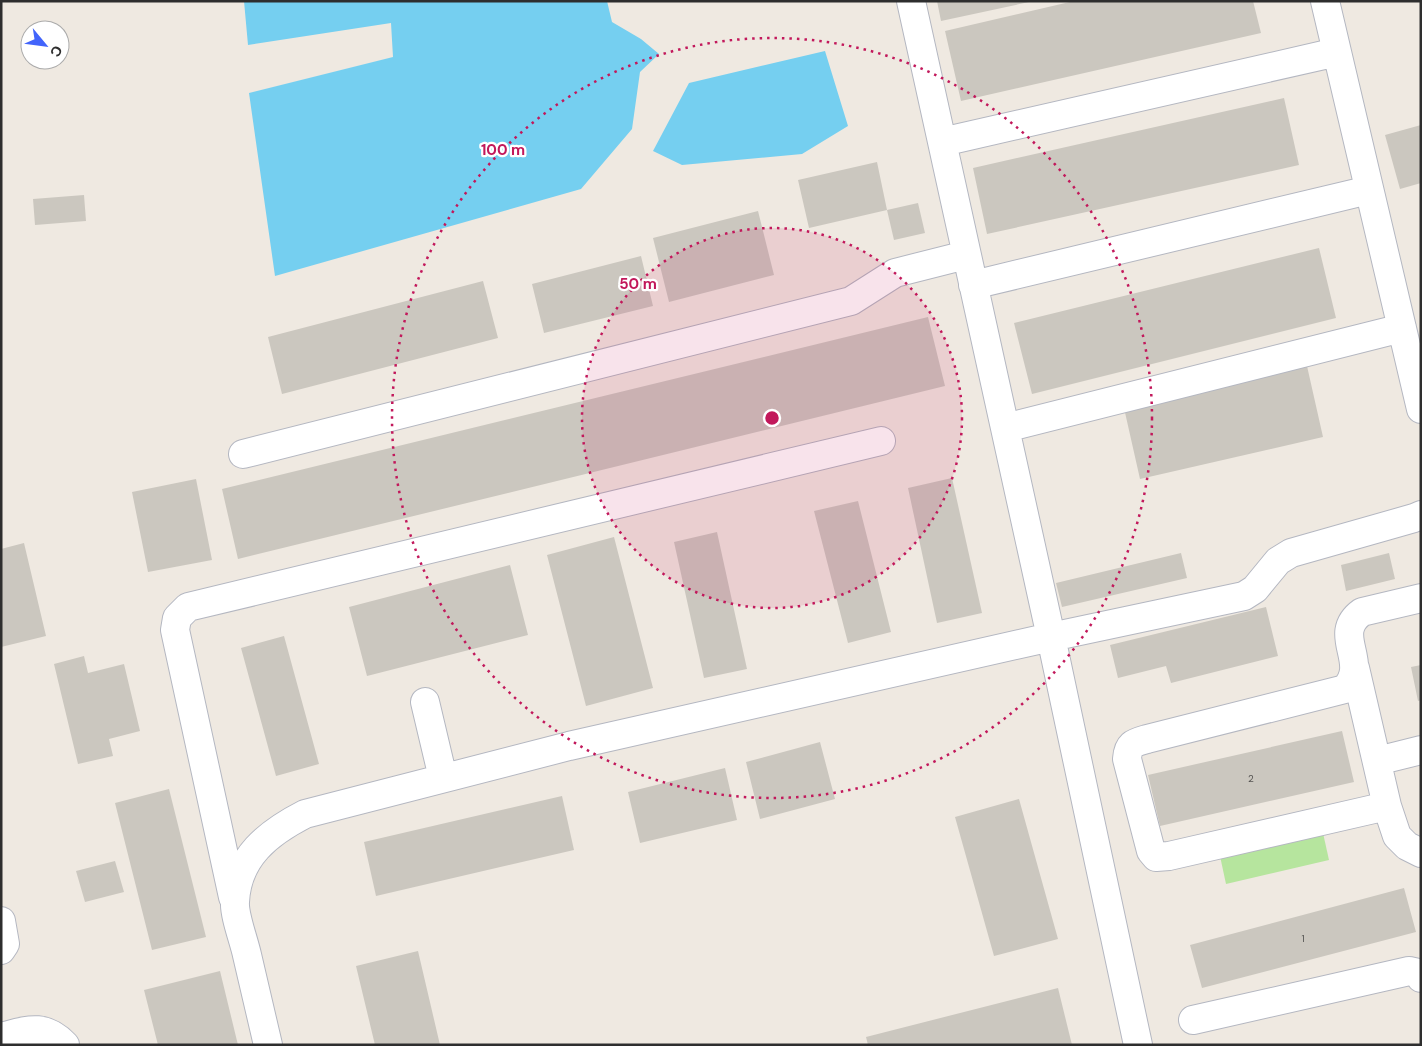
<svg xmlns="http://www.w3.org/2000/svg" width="1422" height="1046" viewBox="0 0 1422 1046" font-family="'DM Sans',sans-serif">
	<rect width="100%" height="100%" fill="#efe9e1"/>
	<!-- green -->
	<path fill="#b6e59e" d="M1323 833 1329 860 1226 884 1220 856Z"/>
	<!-- water -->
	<path fill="#75cff0" d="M244 1H607L612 22 641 39 659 54 640 72 632 129 581 189 275 276 249 93 393 57 391 23 248 45Z
		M825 51 848 126 802 154 682 165 653 151 689 83Z"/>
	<!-- building -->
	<path fill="#cbc7bf" d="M937 1H1028L1029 2 941 21Z
		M1074 1H1253L1261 33 961 101 945 31Z
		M1284 98 1299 165 987 234 973 168Z
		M1421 125V183L1400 189 1385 135Z
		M877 162 887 210 809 228 798 180Z
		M84 195 86 221 35 225 33 199Z
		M918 203 925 233 894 240 887 210Z
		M758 211 774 275 669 302 653 238Z
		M1319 248 1336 318 1032 394 1014 323Z
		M641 256 653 306 544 333 532 284Z
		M483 281 498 338 282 394 268 337Z
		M928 317 945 386 238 559 222 489Z
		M1307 366 1323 437 1140 479 1124 408Z
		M952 478 982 613 937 623 908 488Z
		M196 479 212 560 148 572 132 492Z
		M858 501 891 632 848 643 814 511Z
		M717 532 747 669 704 678 674 542Z
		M614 537 653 688 586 706 547 555Z
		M24 543 46 636 1 647V549Z
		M1181 553 1187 578 1062 607 1056 583Z
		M1389 553 1395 579 1346 591 1341 565Z
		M510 565 528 635 367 676 349 607Z
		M1266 607 1278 656 1171 683 1166 666 1118 678 1110 645Z
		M284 636 319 764 276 776 241 648Z
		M84 656 88 673 124 664 140 731 109 739 113 756 78 764 54 664Z
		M1421 665V700L1418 701 1411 667Z
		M1342 731 1354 782 1160 826 1148 775Z
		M820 742 835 799 760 819 746 762Z
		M725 768 737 820 640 843 628 792Z
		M169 789 206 937 152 950 115 803Z
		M562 796 574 850 376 896 364 842Z
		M1019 799 1058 939 994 956 955 817Z
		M115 861 124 892 85 902 76 871Z
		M1404 888 1416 932 1202 988 1190 945Z
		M418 951 440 1045H375L356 966Z
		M220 971 238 1045H158L144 990Z
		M1058 988 1072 1045H868L866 1037Z"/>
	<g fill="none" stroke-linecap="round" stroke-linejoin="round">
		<!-- minor casing -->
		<g stroke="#b4b7c1" stroke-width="30">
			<path id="minor" d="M911 1 1051 637 1244 596 1255 589 1278 561 1291 553 1414 518 1421 515
				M1325 1 1421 409
				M942 142 1337 52
				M973 285 1369 190
				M1005 428 1402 328
				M243 454 851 301 895 273 966 255
				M1355 668 1387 806 1397 836 1407 846 1421 853
				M425 702 443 778
				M1377 761 1421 750
				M1387 806 1169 856 1156 857 1151 851 1127 759C1128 744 1133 743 1147 739L1345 689C1371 662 1330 635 1362 612L1421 598
				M233 897 175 630 177 618 188 607 881 441
				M1 921 5 944 1 950
				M1193 1020 1409 971 1418 973 1421 978
				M1 1037C28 1030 44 1023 65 1045
				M268 1045C261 1015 254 985 247 955 244 941 234 915 235 902 237 857 268 833 305 814L569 746 1051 637 1138 1045"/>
		</g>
		<!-- minor -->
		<use href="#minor" stroke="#fff" stroke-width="28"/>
	</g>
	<!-- distance rings -->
	<circle cx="772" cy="418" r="190" fill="#c2185b" fill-opacity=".12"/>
	<g fill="none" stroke="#c2185b" stroke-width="2.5" stroke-dasharray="2.5 5">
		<circle cx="772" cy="418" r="190"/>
		<circle cx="772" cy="418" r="380"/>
	</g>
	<g text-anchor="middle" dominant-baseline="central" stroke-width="4.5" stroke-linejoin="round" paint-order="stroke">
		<!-- number labels -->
		<g font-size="10" fill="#555452">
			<text x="1251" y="778">2</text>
			<text x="1303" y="938">1</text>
		</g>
	</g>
	<circle cx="772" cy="418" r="8" fill="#c2185b" stroke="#fff" stroke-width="2.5"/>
	<g font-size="15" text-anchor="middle" font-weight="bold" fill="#c2185b" stroke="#fff" stroke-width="4.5" stroke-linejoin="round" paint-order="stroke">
		<text x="503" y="155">100 m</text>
		<text x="638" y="289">50 m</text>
	</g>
	<!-- border -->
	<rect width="1422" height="1046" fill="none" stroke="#2e2e2e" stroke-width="5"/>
	<!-- north arrow -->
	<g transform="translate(45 45) rotate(119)"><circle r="24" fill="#ffffff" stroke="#ababab"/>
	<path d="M0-4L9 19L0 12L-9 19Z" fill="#4264fb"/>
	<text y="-8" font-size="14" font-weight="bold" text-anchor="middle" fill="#2e2e2e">С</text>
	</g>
</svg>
